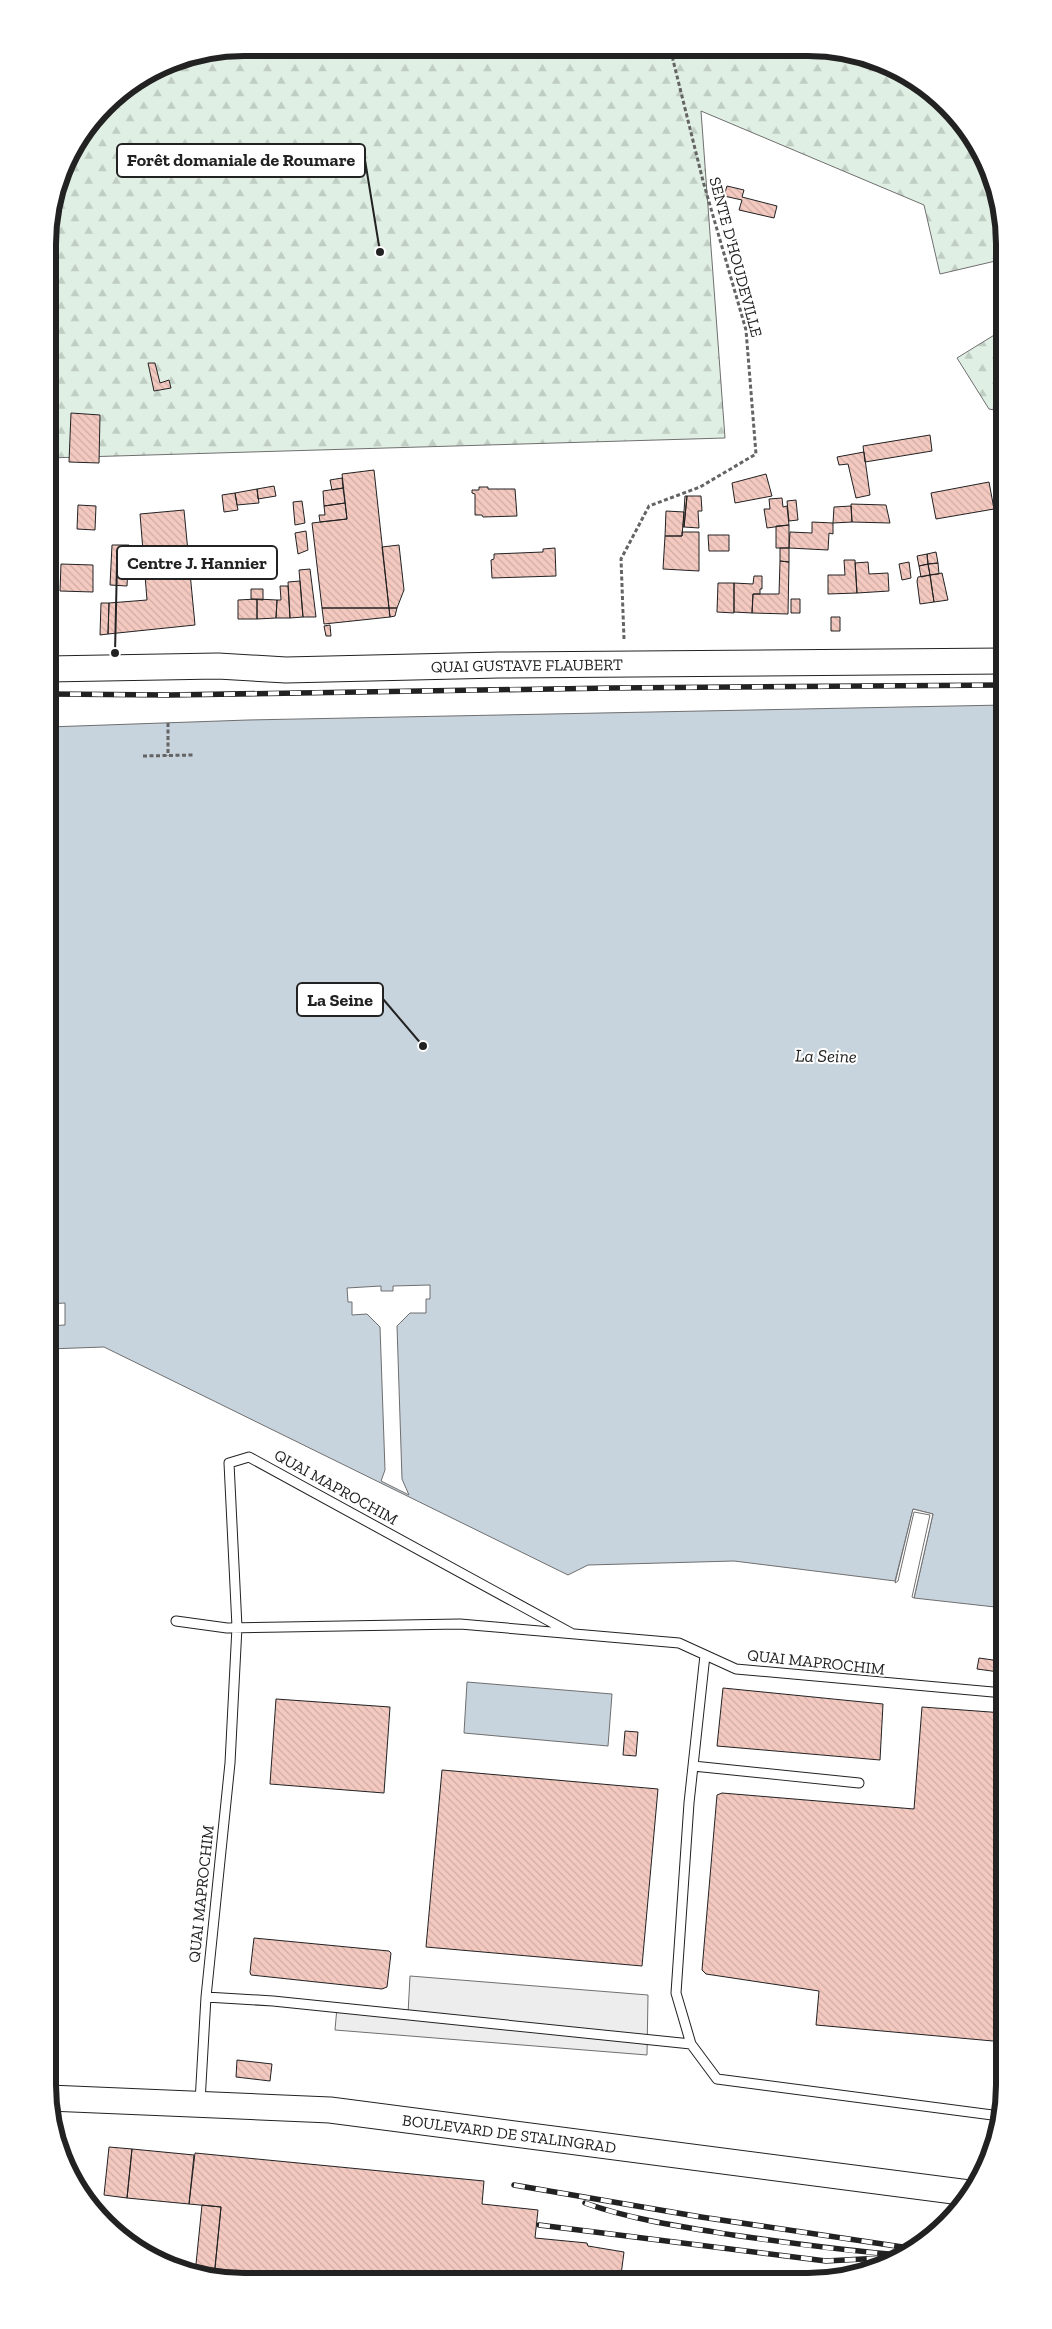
<svg xmlns="http://www.w3.org/2000/svg" width="1052" height="2329" viewBox="0 0 1052 2329" font-family="'Zilla Slab',serif">
	<defs>
		<pattern id="forest-firs" width="22" height="20" patternUnits="userSpaceOnUse" patternTransform="scale(1.25)"><rect width="22" height="20" fill="#e0efe3"/><path d="M5 1l3.5 6h-7zM16 11l3.5 6h-7z" fill="#c0cdc2"/></pattern>
		<pattern id="building-back-hatch" width="6" height="6" patternUnits="userSpaceOnUse" patternTransform="scale(1.25)"><rect width="6" height="6" fill="#f3c9c0"/><path d="M-1 5l2 2M0 0l6 6M5-1l2 2" fill="none" stroke="#d0aca5"/></pattern>
	</defs>
	<rect width="100%" height="100%" fill="#fff"/>
	<!-- forest -->
	<path fill="url(#forest-firs)" stroke="#6f6f6f" d="M244 48 846 51 895 68 938 96 978 146 998 193 1004 259 940 274 924 205 701 111 725 438 48 458V231L68 157 114 96 169 62Z
		M1004 329V412L989 409 957 358Z"/>
	<!-- parking -->
	<path fill="#ededed" stroke="#6f6f6f" d="M410 1976 648 1995 647 2055 335 2030 337 2007 408 2014Z"/>
	<!-- water -->
	<path fill="#c7d3dd" stroke="#6f6f6f" d="M1004 705V1608L914 1598 933 1514 913 1509 895 1581 734 1561 588 1565 568 1575 104 1347 48 1349V727L248 720Z
		M467 1682 612 1694 608 1746 464 1733Z"/>
	<!-- pier -->
	<path fill="#fff" stroke="#6f6f6f" d="M430 1285V1299H426V1313H410L397 1326 402 1479 409 1495 381 1481 385 1470 380 1327 367 1314 352 1315V1302H348L347 1288 381 1286V1291H393V1286Z
		M65 1303V1325L48 1326V1304Z
		M913 1509 933 1514 914 1598 912 1597 930 1515 914 1512 898 1581 895 1583Z"/>
	<!-- building -->
	<path fill="url(#building-back-hatch)" stroke="#222" d="M727 186 744 190 742 197 777 206 774 218 739 210 742 200 724 196Z
		M148 363H155L160 383 169 380 171 388 154 391Z
		M71 413 100 415 99 463 69 462Z
		M930 435 932 451 865 462 863 446Z
		M864 452 870 495 856 498 848 464 839 465 837 457Z
		M374 470 389 608H322L312 523 347 519 342 474Z
		M766 474 772 496 735 503 732 483Z
		M342 478 343 488 332 490 330 480Z
		M989 482 994 509 936 519 931 493Z
		M274 486 276 496 258 499 257 489Z
		M479 487H488V489H515L517 516 483 517 482 515H475V494L472 493V490H479Z
		M343 488 345 503 324 506 323 491Z
		M257 489 259 503 237 505 235 493Z
		M235 493 238 510 224 512 222 495Z
		M685 496H687L684 527H683Z
		M687 496H701L702 511H698L699 528 684 527Z
		M782 498 783 507 787 506 789 525 767 528 764 509H770L769 499Z
		M796 500 798 520 789 521 787 501Z
		M302 501 305 523 295 525 293 502Z
		M345 503 347 519 320 522 319 515H325L324 506Z
		M851 504 886 505 890 523 852 522Z
		M78 505 96 506 95 530 77 529Z
		M851 506 852 522 833 523 834 507Z
		M184 510 195 625 108 634 109 603 147 600 140 514Z
		M666 511 684 512 682 536H665Z
		M812 522 833 523V534L829 533 828 550 789 548 790 532 812 533Z
		M789 525V548H776V526Z
		M306 531 308 550 298 554 295 533Z
		M682 532H699V571L663 569 665 536H682Z
		M708 535H729V551H709Z
		M1004 541V554V552L997 553 996 543Z
		M112 545H129L127 586 110 585Z
		M399 545 404 590 397 608H389L382 547Z
		M555 548 556 576 492 578 491 560 494 559V554L543 552V549Z
		M780 548H789V562L780 561Z
		M936 552 938 563 928 564 927 554Z
		M927 554 928 564 919 566 917 556Z
		M844 560H855L857 593 828 594V575H845Z
		M780 561 789 562 788 614 752 613 753 594H779Z
		M868 562 869 574 888 573 889 591 857 593 855 563Z
		M909 562 911 578 902 580 899 564Z
		M938 563 939 574 930 575 928 564Z
		M61 564 93 565V592L60 591Z
		M928 564 930 575 921 577 919 566Z
		M310 569 316 617H303L299 570Z
		M942 573 948 600 934 602 930 575Z
		M930 575 934 602 920 604 917 581 918 577Z
		M754 576H762V589H760V594H753L752 613 734 612V583L753 584Z
		M300 581 303 617 290 618 288 582Z
		M718 583H734V613L717 612Z
		M280 586H288L290 618H276L277 600H281Z
		M251 589H263V600L251 599Z
		M257 599V619H238V600Z
		M257 599 277 600 276 618 257 619Z
		M791 599H800V613H791Z
		M101 603H109L108 634 100 635Z
		M322 608H389L390 617 324 624Z
		M389 608H397L395 616 390 617Z
		M831 617H840V631H831Z
		M330 625 331 636H326L324 626Z
		M979 1658 1000 1661 999 1672 977 1669Z
		M723 1688 883 1704 880 1760 717 1746Z
		M276 1699 390 1707 384 1793 270 1784Z
		M922 1707 1004 1713V2042L816 2025 819 1991 706 1974 702 1970 717 1795 722 1793 914 1809Z
		M625 1731 638 1732 636 1756 623 1755Z
		M442 1770 658 1789 642 1966 426 1947Z
		M254 1938 389 1951 391 1953 387 1987 382 1989 251 1975 250 1972Z
		M237 2060 272 2064 270 2081 236 2077Z
		M109 2147 132 2149 127 2198 104 2195Z
		M132 2149 194 2155 189 2204 127 2198Z
		M195 2153 484 2181 482 2204 538 2210 535 2238 587 2243 588 2246 624 2252 621 2275 656 2281 214 2278 221 2207 189 2204Z
		M202 2205 221 2207 214 2278 195 2274Z"/>
	<g fill="none" stroke-linecap="round" stroke-linejoin="round">
		<!-- service casing -->
		<g stroke="#222" stroke-width="11">
			<path id="service" d="M48 1397H51
				M176 1621 227 1628 460 1624 679 1643 736 1669 1004 1693
				M705 1655 689 1803 676 1993 691 2044 717 2079 1000 2116
				M693 1766 859 1783
				M206 1997 273 2001 691 2044
				M200 2102 206 1997 230 1763 237 1627 229 1463 249 1457 571 1633"/>
		</g>
		<!-- secondary casing -->
		<g stroke="#222" stroke-width="27">
			<g id="secondary">
				<path id="s1" d="M48 669 218 666 286 670 499 665 1004 661"/>
				<path id="s2" d="M49 2098 330 2110 969 2193"/>
			</g>
		</g>
		<!-- path -->
		<path stroke="#646464" stroke-width="3" stroke-dasharray="4 2.5" stroke-linecap="butt" d="M624 639 621 559 649 506 700 487 756 454 746 330 703 181 673 60V50
			M168 723V756
			M143 756 193 755"/>
		<!-- service -->
		<use href="#service" stroke="#fff" stroke-width="9"/>
		<!-- secondary -->
		<use href="#secondary" stroke="#fff" stroke-width="25"/>
		<!-- rail casing -->
		<g stroke="#222" stroke-width="5.5">
			<path id="rail" d="M48 694 169 695 612 688 1004 685
				M514 2185 701 2217 916 2249
				M585 2203C633 2220 683 2227 733 2235 789 2243 845 2251 902 2255
				M539 2225 826 2261 882 2258"/>
		</g>
		<!-- rail -->
		<use href="#rail" stroke="#fff" stroke-width="4" stroke-dasharray="11" stroke-linecap="butt"/>
	</g>
	<g text-anchor="middle" dominant-baseline="central" stroke-width="4" stroke-linejoin="round" paint-order="stroke">
		<!-- street labels -->
		<g font-size="16" fill="#222" stroke="#fff">
			<text transform="translate(736 257) rotate(75)">SENTE D'HOUDEVILLE</text>
			<text stroke="none"><textPath href="#s1" startOffset="479">QUAI GUSTAVE FLAUBERT</textPath></text>
			<text transform="translate(336 1487) rotate(29)">QUAI MAPROCHIM</text>
			<text transform="translate(816 1662) rotate(6)">QUAI MAPROCHIM</text>
			<text transform="translate(201 1894) rotate(-84)">QUAI MAPROCHIM</text>
			<text stroke="none"><textPath href="#s2" startOffset="462">BOULEVARD DE STALINGRAD</textPath></text>
		</g>
		<!-- water labels -->
		<g font-size="18" font-style="italic" fill="#222" stroke="#fff">
			<text transform="translate(826 1056) rotate(1)">La Seine</text>
		</g>
	</g>
	<!-- crop -->
	<path d="M0 0H1052V2329H0ZM244 56H808A188 188 0 0 1 996 244V2085A188 188 0 0 1 808 2273H244A188 188 0 0 1 56 2085V244A188 188 0 0 1 244 56Z" fill="#fff" fill-rule="evenodd"/>
	<path fill="none" stroke="#222" stroke-width="6" d="M244 56H808A188 188 0 0 1 996 244V2085A188 188 0 0 1 808 2273H244A188 188 0 0 1 56 2085V244A188 188 0 0 1 244 56Z"/>
	<!-- callouts -->
	<path fill="none" stroke="#222" stroke-width="2" d="M380 252L365 160M115 653L117 563M423 1046L383 999"/>
	<g fill="#222" stroke="#fff" stroke-width="2">
		<circle cx="380" cy="252" r="5"/>
		<circle cx="115" cy="653" r="5"/>
		<circle cx="423" cy="1046" r="5"/>
	</g>
	<g fill="#fff" stroke="#222" stroke-width="2">
		<rect x="117" y="144" width="248" height="33" rx="5"/>
		<rect x="117" y="546" width="160" height="33" rx="5"/>
		<rect x="297" y="983" width="86" height="33" rx="5"/>
	</g>
	<g font-size="18" text-anchor="middle" font-weight="bold" fill="#222">
		<text x="241" y="166">Forêt domaniale de Roumare</text>
		<text x="197" y="569">Centre J. Hannier</text>
		<text x="340" y="1006">La Seine</text>
	</g>
</svg>
